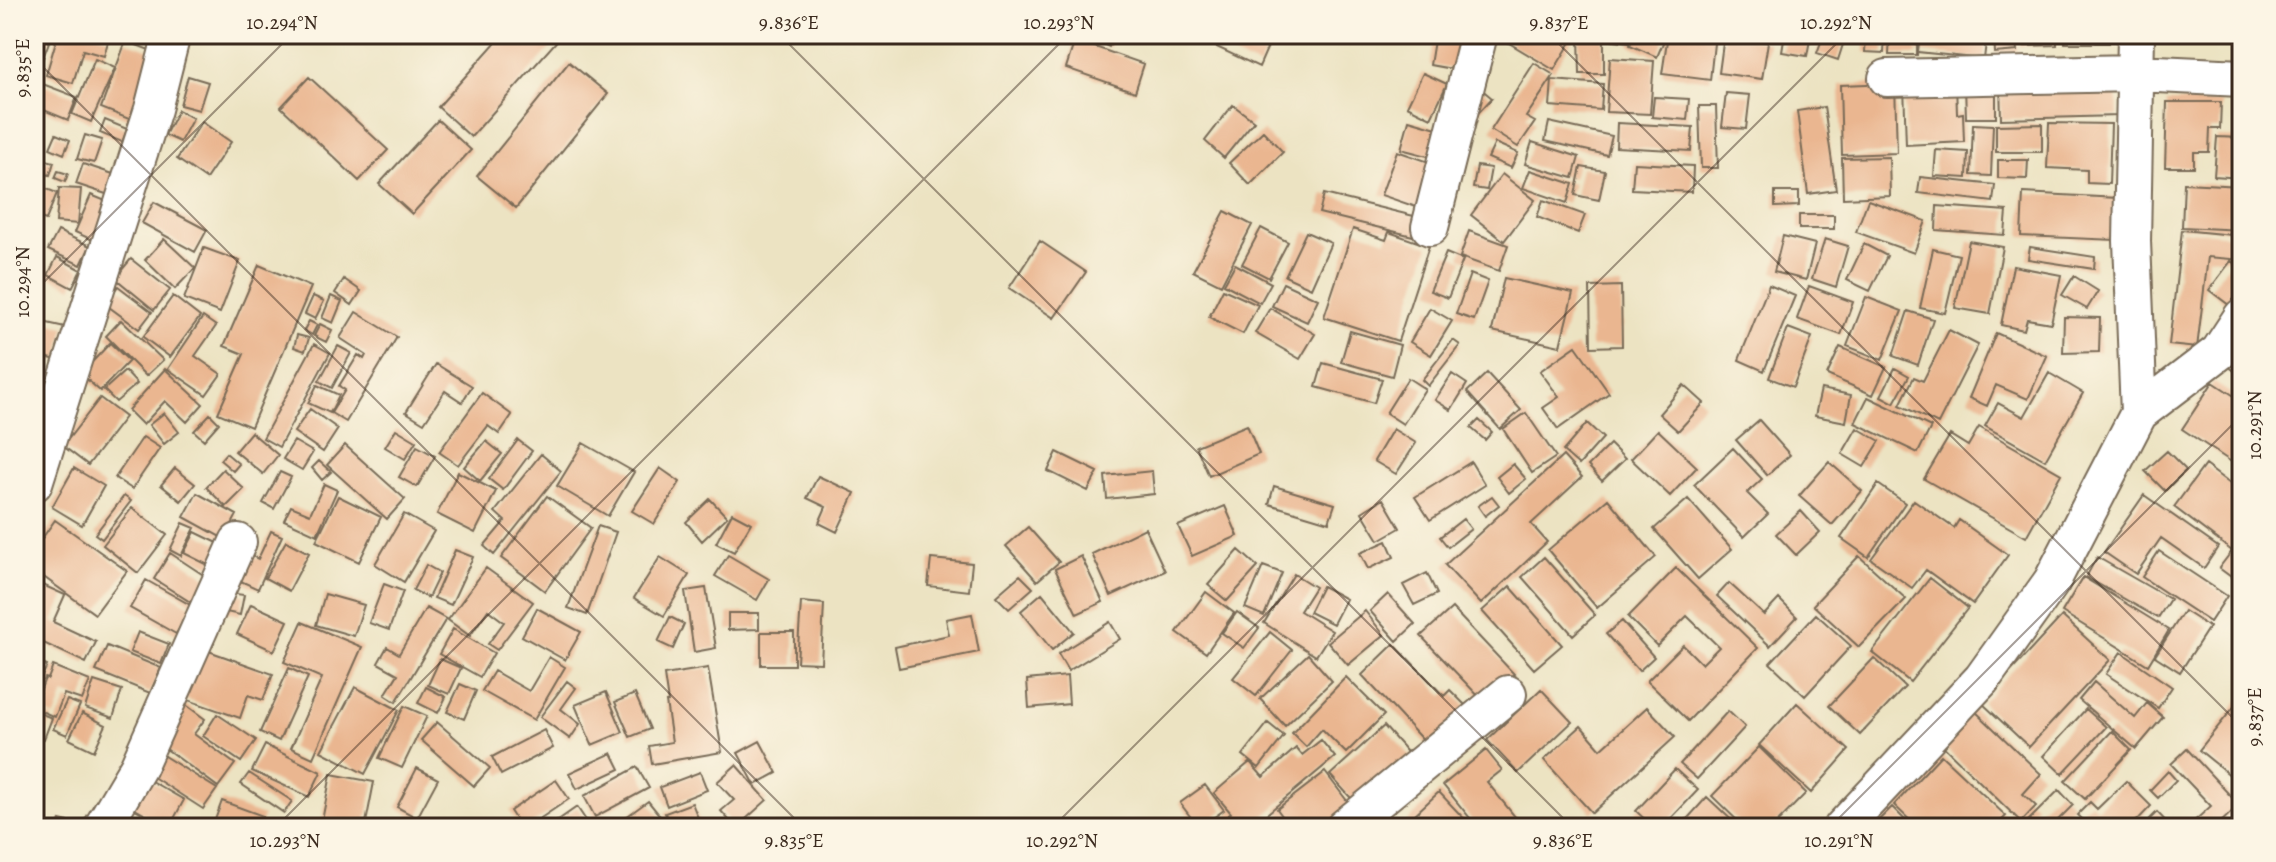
<svg xmlns="http://www.w3.org/2000/svg" width="2276" height="862" viewBox="0 0 2276 862" font-family="Alegreya,serif">
	<rect width="100%" height="100%" fill="#fcf5e5"/>
	<filter id="ink" filterUnits="userSpaceOnUse"><feTurbulence type="fractalNoise" baseFrequency=".0125" numOctaves="2"/><feDisplacementMap in="SourceGraphic" scale="16" xChannelSelector="R" yChannelSelector="G"/><feConvolveMatrix kernelMatrix="1 2 1 2 8 2 1 2 1" color-interpolation-filters="sRGB"/></filter>
	<filter id="wash" filterUnits="userSpaceOnUse"><feTurbulence type="fractalNoise" baseFrequency=".006" numOctaves="4" result="noise"/><feDisplacementMap in="SourceGraphic" scale="32" xChannelSelector="R" yChannelSelector="G"/><feGaussianBlur stdDeviation="1.8" result="paint"/><feColorMatrix in="noise" values="0 0 0 0 0 0 0 0 0 0 0 0 0 0 0 0 0 1.4 0 .05"/><feComposite in="paint" operator="in"/></filter>
	<g filter="url(#wash)">
		<rect width="100%" height="100%" fill="#ece3c2"/>
		<g id="blocks">
			<!-- building -->
			<path fill="#eab690" d="M34 34H52L41 63 34 61Z
				M58 34H95L109 38 104 56 83 50 73 83 46 75Z
				M503 34H563L471 137 438 107Z
				M1081 34H1115L1109 47Z
				M1209 34H1247L1269 44 1259 67 1206 42Z
				M1435 34 1464 35 1458 70 1430 65Z
				M1515 34H1576L1554 70 1509 43Z
				M1607 34H1630L1629 42 1606 39Z
				M1634 34H1655L1665 38 1657 57 1630 45Z
				M1668 34H1715L1710 80 1662 74Z
				M1785 34H1811L1807 56 1782 52Z
				M1824 34 1846 35 1838 60 1817 53Z
				M1866 34H1885L1884 53 1865 52Z
				M1890 34H1917V55H1889Z
				M1920 34H1987L1984 59 1918 52Z
				M1994 34H2016L2017 51 1995 53Z
				M2020 34H2057V45L2020 46Z
				M2065 34H2110L2109 43H2065Z
				M1604 35V74H1580L1579 36Z
				M1724 36 1768 42 1762 79 1719 73Z
				M1075 40 1144 64 1135 92 1066 68Z
				M126 41 160 54 134 121 101 108Z
				M1610 58 1654 61 1650 114 1606 112Z
				M95 59 115 68 91 122 72 114Z
				M569 62 608 94 516 208 477 176Z
				M1534 63 1554 75 1526 117 1535 122 1518 147 1491 130Z
				M1423 73 1447 84 1431 118 1407 106Z
				M188 76 208 82 199 110 180 105Z
				M309 77 388 150 359 181 281 107Z
				M1552 80 1603 84 1601 110 1550 106Z
				M2117 80 2118 116 2001 119 2000 83Z
				M1473 82 1492 98 1460 133Z
				M40 83 77 97 68 120 34 106V97Z
				M1895 83 1897 153 1842 155 1840 85Z
				M1956 83 1957 114 1963 113 1964 142 1906 145 1904 85Z
				M1965 84H1996V118H1966Z
				M1726 93 1750 95 1746 129 1722 127Z
				M1654 97 1689 99 1687 120 1652 117Z
				M2167 102H2221L2220 129H2210L2209 152H2194V167H2165Z
				M1233 105 1254 121 1224 158 1205 141Z
				M1699 106H1716L1718 168H1701Z
				M1824 107 1836 190 1808 194 1797 111Z
				M178 110 193 118 180 142 165 135Z
				M2237 114 2242 115V135L2236 134Z
				M105 120 127 129 122 142 100 133Z
				M438 120 471 150 412 214 379 184Z
				M1409 120 1447 131 1439 159 1401 149Z
				M202 122 231 142 206 179 177 159Z
				M1549 122 1612 136 1607 155 1545 141Z
				M1617 123 1693 127 1691 151 1616 147Z
				M2049 123 2111 124 2109 184 2087 183V170L2047 168Z
				M1973 124 1993 125 1991 176 1971 175Z
				M2042 124V152H1996V125Z
				M1263 131 1283 152 1250 185 1229 163Z
				M56 134 70 140 64 154 50 148Z
				M85 135 102 140 94 163 77 159Z
				M2217 137 2242 138V178L2214 176Z
				M1532 142 1579 157 1573 178 1525 164Z
				M1495 143 1518 153 1511 168 1488 158Z
				M1936 150 1968 152 1967 178 1934 176Z
				M1397 151 1441 166 1425 210 1381 195Z
				M1889 157 1890 196 1843 198 1842 158Z
				M46 160 54 162 50 175 41 173Z
				M1998 160H2028L2027 179 1998 178Z
				M1634 163 1693 166 1692 192 1632 189Z
				M83 164 119 176 112 196 76 184Z
				M1477 166 1491 168 1487 190 1473 188Z
				M1581 167 1605 171 1599 200 1575 195Z
				M1530 170 1573 184 1567 203 1523 188Z
				M58 171 68 174 65 182 55 178Z
				M1502 174 1535 200 1504 241 1471 215Z
				M1920 177 1995 185 1993 202 1918 193Z
				M2184 183 2242 186V230L2182 227Z
				M34 184 57 193 46 220 34 216Z
				M59 188 81 189 78 224 56 222Z
				M1775 192H1799V206L1775 207Z
				M2023 193 2118 198 2116 240 2021 236Z
				M1324 194 1422 218 1417 237 1319 213Z
				M91 195 113 204 97 242 75 232Z
				M1543 200 1585 215 1578 233 1537 217Z
				M1868 200 1926 221 1914 253 1856 232Z
				M154 202 207 230 195 252 142 223Z
				M1937 206 2007 211 2005 235 1936 230Z
				M1225 211 1252 225 1221 285 1193 271Z
				M1799 215H1834V229H1799Z
				M1261 228 1288 242 1269 278 1242 264Z
				M1353 229 1386 240 1389 232 1429 246 1398 341 1324 317Z
				M2182 230 2242 236V260L2208 257 2197 348 2169 345Z
				M58 231 90 246 81 265 48 250Z
				M1469 231 1508 245 1499 271 1460 257Z
				M1306 232 1331 243 1311 288 1285 276Z
				M1783 236 1815 244 1806 280 1774 272Z
				M164 239 195 268 175 289 145 260Z
				M1825 239 1848 246 1836 287 1812 279Z
				M1040 241 1086 272 1054 318 1009 288Z
				M1969 241 2003 247 1990 314 1955 308Z
				M1864 244 1887 256 1870 291 1847 280Z
				M2030 247 2095 257 2094 269 2028 259Z
				M204 248 240 261 220 313 184 299Z
				M1933 249 1959 255 1945 313 1920 308Z
				M1446 253 1463 260 1448 298 1430 291Z
				M57 257 81 270 72 288 48 275Z
				M131 259 170 290 154 310 115 278Z
				M2231 261 2242 269V288L2229 305 2209 290Z
				M1235 264 1271 283 1260 303 1224 284Z
				M259 265 311 287 251 427 218 413 244 354 224 346Z
				M2013 266 2061 275 2051 323 2027 319 2024 330 2001 325Z
				M1470 274 1488 281 1474 320 1456 314Z
				M2074 276 2098 291 2087 309 2062 295Z
				M1504 278 1573 293 1560 346 1492 331Z
				M344 279 361 291 352 305 335 293Z
				M1283 283 1318 299 1307 322 1272 306Z
				M1769 285 1795 296 1764 371 1739 360Z
				M118 286 152 312 139 329 105 304Z
				M1621 286 1622 346 1591 347 1590 287Z
				M1809 286 1853 302 1841 335 1797 319Z
				M1223 289 1258 305 1243 334 1209 317Z
				M173 296 200 317 170 357 143 337Z
				M313 296 324 301 315 319 305 314Z
				M331 296 342 301 333 323 322 318Z
				M1866 297 1902 311 1882 360 1847 346Z
				M1270 308 1315 334 1300 359 1255 333Z
				M1430 308 1452 321 1431 355 1410 342Z
				M1908 311 1933 319 1918 365 1893 356Z
				M356 312 397 337 346 422 331 413 345 390 339 386 358 355 364 359 366 355 340 338Z
				M203 317 216 326 195 356 221 374 206 395 168 369Z
				M2064 317 2100 318 2099 352 2063 353Z
				M34 320 65 327 58 360 34 355Z
				M121 320 163 360 146 376 106 336Z
				M309 321 317 325 312 335 304 330Z
				M320 324 332 330 326 342 314 336Z
				M1788 328 1812 337 1793 387 1769 378Z
				M1949 330 1978 345 1938 424 1900 405 1914 377 1923 381Z
				M1350 331 1400 345 1392 376 1341 362Z
				M1996 333 2047 356 2028 399 1996 385 1987 406 1969 398Z
				M297 335 309 338 305 351 294 347Z
				M1453 340 1460 345 1428 386 1422 380Z
				M110 343 129 361 100 391 81 374Z
				M314 344 330 353 279 447 263 438Z
				M338 346 351 353 332 388 319 381Z
				M1576 346 1609 393 1558 429 1543 408 1559 397 1540 371Z
				M2242 346V377L2227 365Z
				M1840 347 1886 367 1873 395 1827 375Z
				M1323 363 1382 379 1374 403 1316 387Z
				M436 364 472 386 462 402 445 391 424 423 406 412Z
				M1895 368 1909 376 1894 403 1881 396Z
				M165 369 203 404 187 422 165 401 143 425 128 410Z
				M125 371 137 384 116 402 104 390Z
				M1487 373 1521 410 1500 429 1467 392Z
				M2049 373 2083 393 2045 460 1985 426 1998 403 2024 417Z
				M1452 374 1467 384 1451 410 1435 400Z
				M34 375 56 383 40 425 34 422Z
				M1408 378 1425 389 1403 424 1386 413Z
				M2213 382 2242 401V469L2182 429Z
				M317 385 339 395 330 413 308 403Z
				M1684 385 1704 403 1678 431 1659 414Z
				M1821 389 1851 395 1846 422 1815 416Z
				M482 393 512 415 499 434 488 426 458 465 439 452Z
				M1868 397 1931 427 1918 453 1855 423Z
				M100 398 125 417 88 465 63 446Z
				M310 409 338 429 323 452 294 432Z
				M164 413 179 432 164 444 149 425Z
				M1526 413 1556 457 1532 473 1503 429Z
				M210 414 219 423 204 440 194 431Z
				M1479 420 1492 432 1485 440 1471 428Z
				M1759 420 1790 455 1767 475 1736 440Z
				M1587 423 1603 438 1579 465 1563 451Z
				M1247 425 1259 454 1209 476 1196 446Z
				M1979 427 2061 474 2026 537 1924 479 1950 435 1968 446Z
				M1857 428 1880 441 1864 467 1842 454Z
				M396 429 416 441 405 459 385 447Z
				M1393 429 1416 443 1396 474 1374 461Z
				M1658 430 1697 467 1670 496 1631 459Z
				M251 432 278 455 263 474 235 451Z
				M143 437 160 448 132 489 115 478Z
				M518 440 532 451 503 490 489 479Z
				M294 441 313 452 302 470 283 459Z
				M486 441 502 454 480 481 464 467Z
				M583 443 634 472 608 516 557 486Z
				M1610 444 1625 459 1602 481 1588 466Z
				M345 445 405 499 387 519 327 465Z
				M417 446 435 456 417 487 399 477Z
				M1733 448 1762 479 1747 493 1768 514 1744 537 1694 485Z
				M2167 451 2186 470 2165 491 2145 471Z
				M1057 452 1098 472 1088 491 1048 471Z
				M226 453 239 464 233 471 220 460Z
				M541 454 561 471 494 555 484 546 505 521 495 512Z
				M1563 456 1582 477 1531 524 1547 542 1481 604 1445 565Z
				M319 461 331 472 322 480 312 468Z
				M1471 462 1485 485 1430 520 1415 497Z
				M1829 462 1862 491 1832 525 1799 496Z
				M1513 464 1526 479 1509 493 1497 477Z
				M2205 465 2242 493V585L2219 568 2232 551 2174 507Z
				M74 468 104 486 82 525 52 507Z
				M175 468 195 484 181 501 161 485Z
				M660 468 680 482 654 524 632 511Z
				M223 469 244 489 226 507 206 487Z
				M1152 471 1154 494 1107 499 1105 476Z
				M280 472 291 477 274 509 263 503Z
				M458 472 496 491 475 533 437 514Z
				M818 476 855 493 837 532 819 523 826 507 807 498Z
				M324 484 337 490 317 535 284 520 291 506 310 514Z
				M1878 484 1905 503 1868 557 1841 538Z
				M1274 486 1335 504 1329 522 1269 504Z
				M197 493 237 515 224 539 184 517Z
				M2144 495 2218 547 2204 568 2161 538 2136 574 2104 552Z
				M124 496 131 501 102 539 95 534Z
				M338 496 381 517 359 562 316 541Z
				M547 496 591 528 545 591 501 558Z
				M1492 496 1499 505 1485 516 1478 506Z
				M710 499 727 517 702 541 686 522Z
				M1383 499 1400 528 1379 540 1362 512Z
				M1608 499 1656 557 1597 608 1548 550Z
				M1688 499 1732 549 1698 579 1654 529Z
				M1914 500 1954 528 1959 520 2008 555 1973 604 1926 570 1912 588 1871 559Z
				M1225 506 1238 536 1192 556 1178 526Z
				M132 508 167 535 138 573 103 545Z
				M1801 511 1820 532 1796 555 1776 534Z
				M732 513 751 523 734 552 716 543Z
				M404 514 434 531 404 582 375 564Z
				M1463 519 1471 529 1448 547 1440 537Z
				M55 520 127 571 95 614 34 570V550Z
				M183 523 195 528 181 556 170 550Z
				M598 526 616 532 587 615 568 608Z
				M1028 527 1059 562 1037 581 1006 546Z
				M1145 528 1165 571 1111 596 1092 554Z
				M271 531 282 536 258 589 232 577 243 552 258 559Z
				M195 532 222 545 210 566 184 553Z
				M286 541 309 553 289 591 265 578Z
				M1387 541 1394 557 1368 569 1360 553Z
				M455 550 473 557 451 605 434 598Z
				M1239 550 1258 567 1227 601 1208 585Z
				M2159 551 2227 596 2210 622 2142 577Z
				M170 553 208 578 192 603 154 579Z
				M728 555 769 579 757 600 715 576Z
				M1081 556 1103 602 1077 614 1055 569Z
				M1859 556 1906 599 1859 647 1813 605Z
				M660 557 689 575 664 616 634 598Z
				M1544 557 1595 615 1573 635 1522 577Z
				M2097 557 2170 599 2158 618 2086 577Z
				M931 559 972 563 969 591 928 586Z
				M426 565 440 573 428 598 413 590Z
				M1263 566 1282 573 1264 616 1245 608Z
				M486 568 533 602 497 650 488 644 504 622 488 610 470 636 448 620Z
				M1676 568 1758 648 1688 721 1647 681 1683 645 1702 664 1719 647 1687 616 1657 646 1628 617Z
				M1427 573 1437 594 1414 605 1403 585Z
				M1294 574 1315 587 1300 611 1332 631 1316 656 1264 623Z
				M1020 575 1033 588 1009 609 996 596Z
				M2083 577 2169 630 2148 665 2062 612Z
				M1930 578 1968 608 1910 682 1872 652Z
				M146 580 192 606 176 634 130 608Z
				M34 581 65 595 53 622 96 642 86 663 37 640 41 630 34 627Z
				M1729 583 1764 615 1779 599 1797 617 1770 646 1717 596Z
				M384 584 403 591 389 630 369 623Z
				M1322 586 1346 599 1333 624 1309 612Z
				M1510 586 1562 645 1534 669 1482 611Z
				M706 588 716 648 694 652 685 591Z
				M1206 592 1234 613 1206 653 1177 632Z
				M229 593 244 595 240 615 226 612Z
				M1042 593 1074 632 1052 650 1021 611Z
				M325 594 364 605 354 636 316 625Z
				M1388 594 1415 624 1397 641 1370 611Z
				M801 602 824 604 821 663 797 662Z
				M251 604 288 621 274 651 237 634Z
				M426 608 446 619 396 702 385 695 398 674 378 663 387 647 399 654Z
				M537 608 581 632 565 660 522 636Z
				M1452 608 1514 674 1484 702 1421 636Z
				M1365 611 1384 635 1348 665 1328 642Z
				M2184 611 2209 627 2180 672 2155 656Z
				M1237 612 1259 628 1244 648 1222 633Z
				M728 613H759V629L728 630Z
				M972 614 979 652 899 668 895 647 949 635 946 619Z
				M1816 614 1851 646 1805 696 1770 663Z
				M2062 616 2110 660 2029 747 1982 703Z
				M670 617 684 624 673 649 658 642Z
				M1622 621 1654 657 1639 671 1606 634Z
				M302 622 362 647 313 758 291 748 322 678 284 662Z
				M1110 622 1120 639 1068 671 1058 654Z
				M453 629 494 653 480 677 439 654Z
				M138 632 169 644 161 664 130 652Z
				M761 632H794V665H761Z
				M1270 632 1292 650 1256 696 1233 678Z
				M1394 644 1444 696 1450 690 1471 711 1431 749 1362 675Z
				M107 646 161 668 150 693 96 671Z
				M203 649 273 674 263 700 248 695 240 718 185 699Z
				M2121 652 2172 687 2158 708 2106 674Z
				M1308 654 1332 681 1285 726 1260 699Z
				M549 657 565 667 534 720 482 691 494 671 529 691Z
				M1874 658 1905 687 1860 735 1829 706Z
				M440 659 461 668 449 694 428 685Z
				M34 660 47 666 34 693Z
				M53 666 90 681 82 700 64 694 55 717 34 708 45 678 48 679Z
				M289 668 308 677 279 741 260 732Z
				M708 668 722 752 652 764 649 746 672 742 666 702H668L664 675Z
				M1067 676 1069 704 1029 708 1027 680Z
				M1346 677 1384 715 1346 753 1322 729 1306 747 1292 733Z
				M94 681 122 690 113 718 85 708Z
				M567 681 576 688 561 709 580 724 570 739 540 717Z
				M2094 682 2135 718 2147 703 2163 717 2136 749 2079 700Z
				M460 684 476 691 464 719 447 712Z
				M355 687 399 710 365 774 321 751Z
				M426 687 446 697 438 713 418 703Z
				M1541 689 1572 722 1518 773 1487 740Z
				M606 692 623 732 592 745 575 705Z
				M635 694 650 729 630 737 615 702Z
				M2242 697V785L2199 750Z
				M67 700 80 705 67 735 53 729Z
				M182 702 205 719 194 734 235 764 218 787 154 740Z
				M1797 703 1849 750 1811 793 1759 745Z
				M404 706 427 716 402 768 379 758Z
				M1647 707 1675 737 1592 813 1544 760 1581 726 1601 749Z
				M1973 709 2041 774 2023 794 2036 806 2021 822 1940 743Z
				M2086 709 2106 727 2062 774 2043 756Z
				M34 711 52 718 44 739 34 735Z
				M1728 711 1745 727 1697 779 1680 764Z
				M82 713 106 725 94 751 69 739Z
				M217 714 256 740 241 762 203 736Z
				M437 722 490 768 474 786 421 740Z
				M1268 723 1284 736 1259 768 1243 755Z
				M1384 726 1414 760 1360 808 1330 775Z
				M544 730 553 748 501 775 492 757Z
				M2112 731 2131 750 2085 799 2065 781Z
				M1321 740 1335 757 1250 828H1213L1231 813 1214 793 1250 762 1263 777 1296 748 1302 755Z
				M760 741 777 773 755 785 738 753Z
				M265 745 321 772 309 797 252 771Z
				M1759 747 1806 793 1772 828H1745L1712 796Z
				M2187 749 2239 805 2215 828H2193L2190 825 2211 806 2171 764Z
				M1486 750 1502 770 1487 782 1524 828H1478L1443 785Z
				M156 751 217 789 203 809 144 771Z
				M612 753 620 769 577 789 569 773Z
				M1941 755 2006 816 1995 828H1918L1894 805Z
				M736 765 767 800 736 828 721 811 734 800 717 782Z
				M637 767 649 788 595 817 584 796Z
				M417 768 438 779 417 818 397 807Z
				M1675 769 1698 790 1662 828H1654L1636 811Z
				M2168 771 2176 780 2158 798 2150 790Z
				M700 772 707 790 667 806 660 787Z
				M1325 772 1354 810 1331 828H1283L1288 824 1277 809Z
				M249 773 292 801 284 813 241 784Z
				M331 774 374 782 365 828 321 826Z
				M144 777 184 800 169 828 128 805Z
				M556 780 569 799 526 828H521L510 811Z
				M2126 781 2151 806 2130 828H2090L2077 815 2090 802 2097 809Z
				M1205 785 1224 810 1199 828 1180 803Z
				M2059 790 2073 805 2050 828H2028L2024 825Z
				M1439 792 1470 825 1467 828H1400Z
				M1707 797 1740 828H1679Z
				M222 801 263 816 259 828H212Z
				M648 801 661 817 647 828H611Z
				M692 803 702 828H671L665 813Z
				M577 807 589 825 584 828H547Z
				M1892 807 1913 828H1871Z
				M2157 812 2172 828H2141Z
				M60 820 90 827V828H58Z
				M390 822 410 827V828H389Z"/>
		</g>
	</g>
	<g filter="url(#ink)">
		<use href="#blocks" fill-opacity="0" stroke="#796b57" stroke-width="2"/>
		<g fill="none" stroke-linecap="round" stroke-linejoin="round">
			<!-- street casing -->
			<g stroke="#796b57" stroke-width="40">
				<path id="street" d="M1887 78 2136 73 2242 78
					M1430 227 1479 34
					M2139 413 2219 352 2242 317
					M34 483 153 109 172 34
					M102 828 138 767 238 542
					M1344 828 1508 694
					M1842 828 1982 679 2052 581 2139 413 2132 241 2136 34"/>
			</g>
			<!-- street -->
			<use href="#street" stroke="#fff" stroke-width="36"/>
		</g>
	</g>
	<!-- ticks -->
	<path fill="none" stroke="#3b2a1e" stroke-width="2" stroke-opacity="0.45" d="M779 34 1573 828M1549 34 2242 727M34 58 804 828M34 292 292 34M275 828 1069 34M1052 828 1846 34M1829 828 2242 415"/>
	<!-- margin -->
	<rect width="2276" height="862" fill="none" stroke="#fcf5e5" stroke-width="88"/>
	<rect x="44" y="44" width="2188" height="774" fill="none" stroke="#3b2a1e" stroke-width="3"/>
	<g font-size="20" text-anchor="middle" fill="#3b2a1e">
		<text x="282" y="29">10.294°N</text>
		<text x="789" y="29">9.836°E</text>
		<text x="1059" y="29">10.293°N</text>
		<text x="1559" y="29">9.837°E</text>
		<text x="1836" y="29">10.292°N</text>
		<text transform="translate(22 68) rotate(-90)" y="7">9.835°E</text>
		<text transform="translate(22 282) rotate(-90)" y="7">10.294°N</text>
		<text transform="translate(2254 425) rotate(-90)" y="7">10.291°N</text>
		<text transform="translate(2254 717) rotate(-90)" y="7">9.837°E</text>
		<text x="285" y="847">10.293°N</text>
		<text x="794" y="847">9.835°E</text>
		<text x="1062" y="847">10.292°N</text>
		<text x="1563" y="847">9.836°E</text>
		<text x="1839" y="847">10.291°N</text>
	</g>
</svg>
